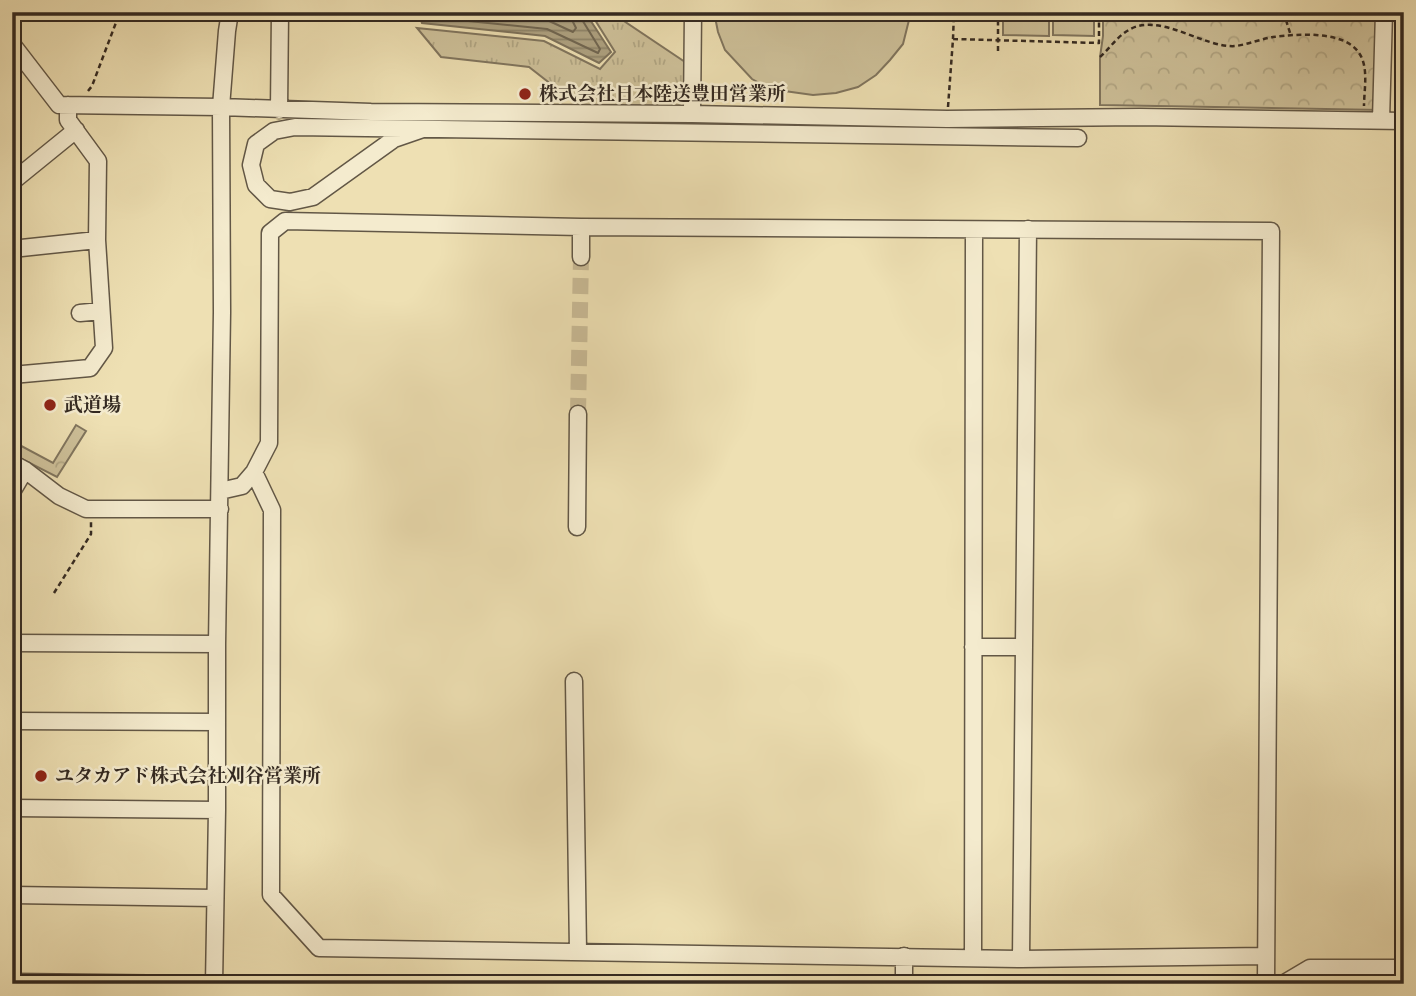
<svg xmlns="http://www.w3.org/2000/svg" width="1416" height="996" viewBox="0 0 1416 996" font-family="'IM FELL French Canon','Noto Serif JP',serif">
	<defs>
		<pattern id="grass-tufts" width="24" height="20" patternUnits="userSpaceOnUse" patternTransform="scale(1.75)"><rect width="24" height="20" fill="#cec19a"/><path d="M3 7l-1-3M5 7V3M7 7l1-3M15 17l-1-3M17 17v-4M19 17l1-3" fill="none" stroke="#b1a684"/></pattern>
		<pattern id="forest-crowns" width="20" height="18" patternUnits="userSpaceOnUse" patternTransform="scale(1.75)"><rect width="20" height="18" fill="#cec19a"/><path d="M2 6a3 3 0 1 1 6 0M12 15a3 3 0 1 1 6 0" fill="none" stroke="#b1a684"/></pattern>
		<pattern id="water-rules" width="6" height="5" patternUnits="userSpaceOnUse" patternTransform="scale(1.75)"><rect width="6" height="5" fill="#aea281"/><path d="M0 2.5h6" fill="none" stroke="#8e8469"/></pattern>
	</defs>
	<rect width="100%" height="100%" fill="#eee0b3"/>
	<filter id="stains"><feTurbulence type="fractalNoise" baseFrequency=".00286" numOctaves="4"/><feColorMatrix values="0 0 0 0 .2 0 0 0 0 .09 0 0 0 0 .02 0 0 0 .5 -.17"/></filter>
	<radialGradient id="worn" r=".72"><stop offset=".6" stop-color="#630" stop-opacity="0"/><stop offset="1" stop-color="#630" stop-opacity=".3"/></radialGradient>
	<!-- grass -->
	<path fill="url(#grass-tufts)" stroke="#80755e" stroke-width="2" d="M590 12H617L621 19 688 64 687 109 579 106 529 67 441 57 417 28 544 41 600 69 615 52Z"/>
	<!-- forest -->
	<path fill="url(#forest-crowns)" stroke="#80755e" stroke-width="2" d="M1103 12H1383L1381 110 1100 105V57L1103 36Z
		M76 425 86 431 57 477 12 454V441L53 463Z"/>
	<!-- pitch -->
	<path fill="#cec19a" stroke="#80755e" stroke-width="2" d="M714 12H911L903 44 890 60 876 75 858 87 836 93 813 95 770 89 752 79 725 50 718 32Z
		M1003 12H1049V36L1003 35Z
		M1053 12H1094V36L1053 35Z"/>
	<!-- water -->
	<path fill="url(#water-rules)" stroke="#7d725b" stroke-width="2" d="M418 12H585L611 52 599 63 545 36 422 23Z"/>
	<g fill="none" stroke-linecap="round" stroke-linejoin="round">
		<!-- shore -->
		<path stroke="#706651" stroke-width="2" d="M425 12 429 17 547 29 598 53 600 49 581 18 580 12
			M470 12 547 20 573 32 576 28 572 20 571 12"/>
		<!-- minor-tunnel -->
		<path stroke="#c9bb96" stroke-width="16" stroke-dasharray="16 8" stroke-linecap="butt" d="M578 414 581 257"/>
		<!-- minor casing -->
		<g stroke="#625746" stroke-width="19">
			<path id="minor" d="M12 44 59 105 221 107 371 112 692 114 947 119 1140 117 1404 121
				M279 110 280 12
				M692 114 693 12
				M1381 120 1384 12
				M423 129 394 139 313 197 290 202 270 199 256 185 251 165 256 144 274 131 295 127C556 130 817 133 1078 138
				M12 182 76 130
				M12 249 97 240
				M581 257V227
				M80 313 101 311
				M12 375 90 368 104 348 97 240 98 161 68 120V105
				M12 463 25 470 59 496 86 509H220
				M220 491 242 486 254 472
				M12 492 25 470
				M577 527 578 414
				M12 643 217 644
				M973 647H1024
				M574 681 578 951
				M12 721 217 722
				M12 808 217 810
				M12 895 215 898
				M1266 956 1021 959 319 948 271 895 272 510 254 472 269 443 270 233 285 221 581 227 1271 231 1266 984
				M973 958 974 230
				M1021 959 1028 229
				M12 982 193 984
				M214 984 217 810V644L222 312 221 107 227 31 230 12
				M904 984V956
				M1283 984 1310 968H1404"/>
		</g>
		<!-- path -->
		<path stroke="#332921" stroke-width="2.5" stroke-dasharray="5 3.5" stroke-linecap="butt" d="M998 12V54
			M1209 12V19H1233L1239 12
			M1247 12 1286 20 1305 12
			M1286 20 1291 36
			M953 39 1099 43V12
			M1100 57C1109 49 1117 37 1127 31 1158 10 1204 49 1236 46 1249 44 1261 39 1273 37 1297 34 1344 30 1359 53 1369 67 1364 90 1364 106
			M88 91 92 86 120 12
			M948 107 953 39 954 12
			M54 593 91 534V522"/>
		<!-- minor -->
		<use href="#minor" stroke="#f4ebce" stroke-width="16"/>
	</g>
	<!-- markers -->
	<g fill="#8f2418" stroke="#f4ebce" stroke-width="2.5">
		<circle cx="525" cy="94" r="7"/>
		<circle cx="50" cy="405" r="7"/>
		<circle cx="41" cy="776" r="7"/>
	</g>
	<g text-anchor="middle" dominant-baseline="central" stroke-width="5" stroke-linejoin="round" paint-order="stroke">
		<!-- poi labels -->
		<g font-size="19" font-weight="bold" fill="#332921" stroke="#f4ebce" text-anchor="start">
			<text x="539" y="94">株式会社日本陸送豊田営業所</text>
			<text x="64" y="405">武道場</text>
			<text x="55" y="776">ユタカアド株式会社刈谷営業所</text>
		</g>
	</g>
	<!-- margin -->
	<rect width="1416" height="996" fill="none" stroke="#eee0b3" stroke-width="42"/>
	<rect x="14" y="14" width="1388" height="968" fill="none" stroke="#332921" stroke-width="3.5"/>
	<rect x="21" y="21" width="1374" height="954" fill="none" stroke="#332921" stroke-width="2"/>
	<rect width="100%" height="100%" filter="url(#stains)"/>
	<rect width="100%" height="100%" fill="url(#worn)"/>
</svg>
